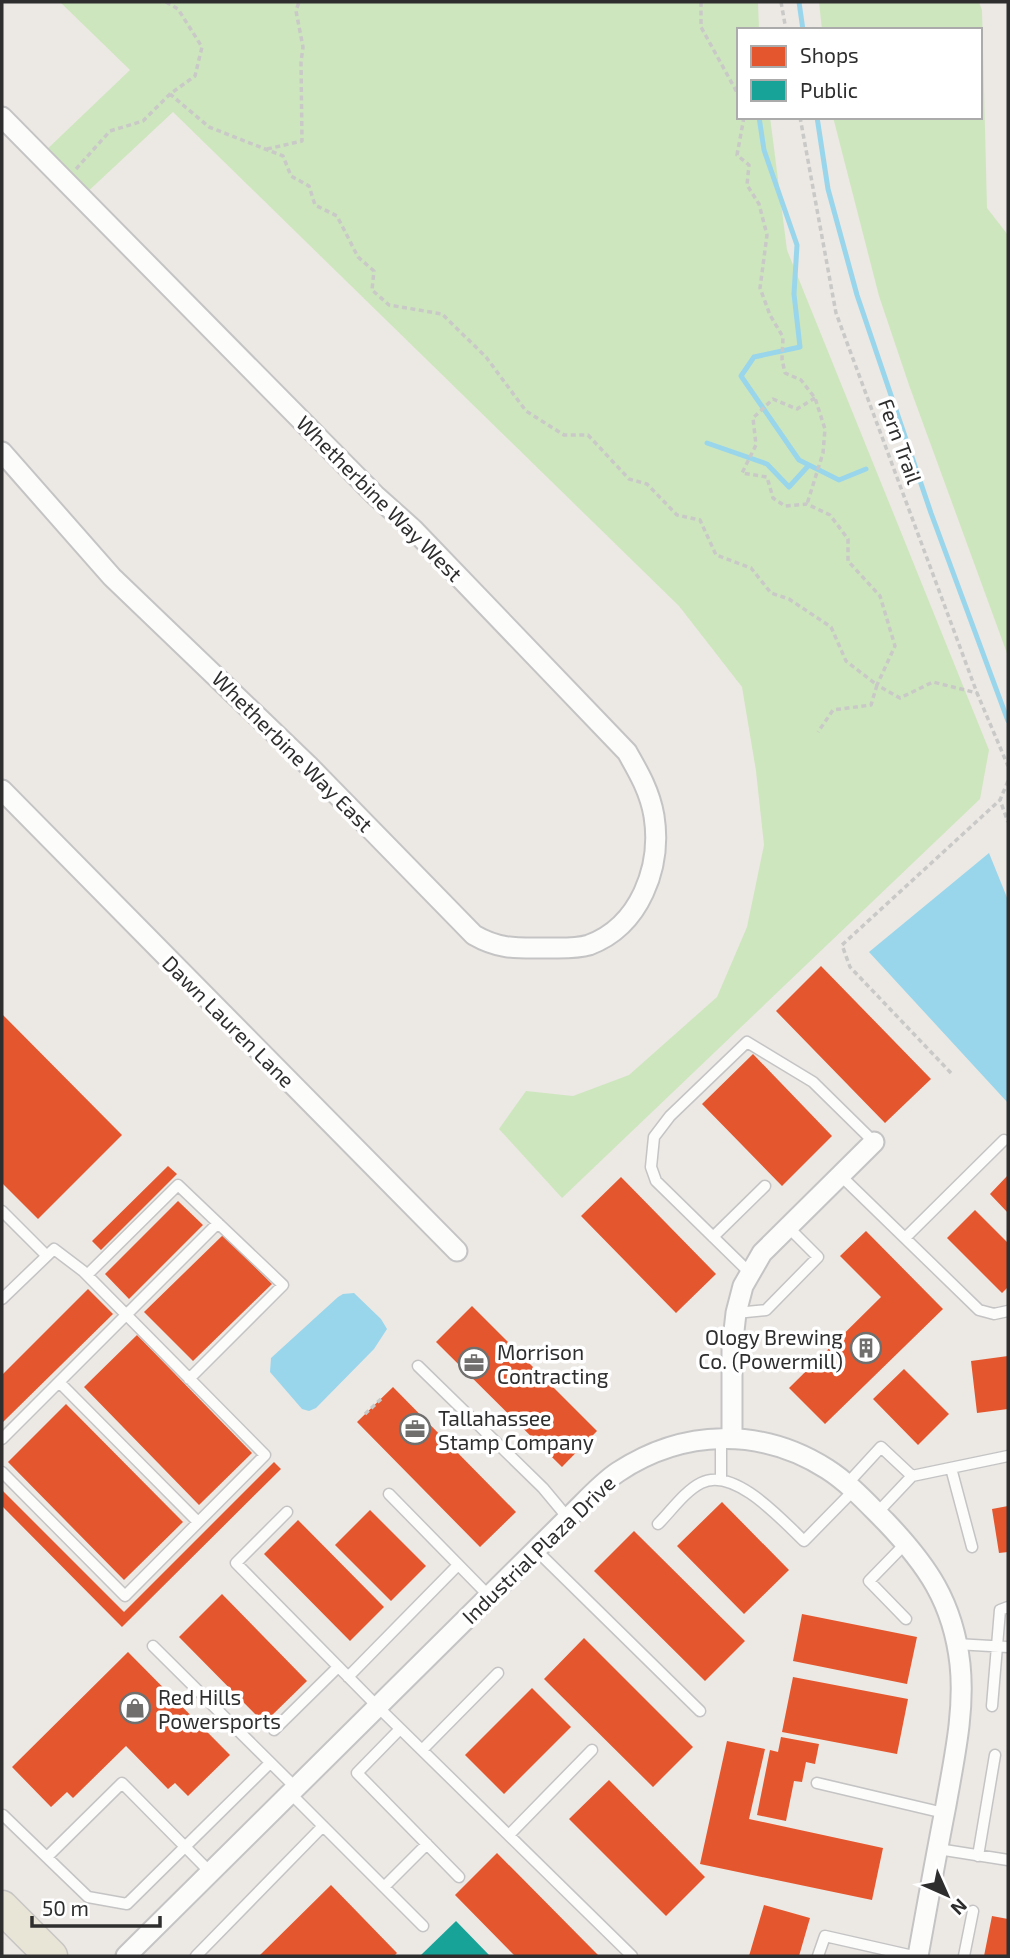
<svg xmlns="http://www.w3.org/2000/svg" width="1010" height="1958" viewBox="0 0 1010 1958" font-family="'Exo 2',sans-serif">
	<rect width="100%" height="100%" fill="#ece8e4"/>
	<!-- green -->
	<path fill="#cee6be" d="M60 2H758L759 30H739V117H770L787 250 989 750 980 799 562 1198 499 1129 526 1091 573 1096 629 1075 717 997 747 927 764 845 756 771 742 687 679 606 173 112 82 197 41 155 130 70Z
		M819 2H979L982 10 987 208 1008 235V656L909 385 879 296 833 117H980V30H822Z"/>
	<!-- water -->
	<path fill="#99d6ec" d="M989 853 1008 900V1103L869 952Z
		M354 1293 381 1319 387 1329 374 1349 316 1408 309 1411 302 1409 270 1372 271 1358 338 1297 343 1294Z"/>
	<!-- shops -->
	<path fill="#e4572e" d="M821 966 931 1079 885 1123 776 1011Z
		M2 1014 122 1135 38 1219 2 1183Z
		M753 1054 832 1136 782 1186 702 1104Z
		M168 1166 177 1174 101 1250 92 1241Z
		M1008 1175V1213L990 1194Z
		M621 1177 716 1274 676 1313 581 1216Z
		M178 1201 203 1225 129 1299 105 1274Z
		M975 1210 1008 1243V1287L1002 1293 947 1238Z
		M866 1231 943 1309 825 1424 789 1388 881 1297 840 1256Z
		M223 1235 272 1284 193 1361 144 1312Z
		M88 1289 113 1314 2 1423V1375Z
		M472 1306 597 1431 562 1467 436 1342Z
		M137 1335 252 1453 199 1505 84 1387Z
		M1008 1356V1409L977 1413 971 1361Z
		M904 1369 949 1414 918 1445 873 1399Z
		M393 1387 516 1512 480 1547 357 1422Z
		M66 1404 183 1522 124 1580 8 1462Z
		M274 1462 281 1469 122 1627 2 1506V1490L124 1612Z
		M722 1502 789 1570 744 1614 677 1546Z
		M1008 1506V1552L999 1553 992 1509Z
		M370 1510 426 1566 391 1601 335 1545Z
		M298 1520 384 1607 350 1641 264 1554Z
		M634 1531 745 1641 705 1681 594 1571Z
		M222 1594 307 1681 264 1723 179 1637Z
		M802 1614 917 1637 907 1684 793 1661Z
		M584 1638 693 1747 653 1787 544 1679Z
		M128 1652 230 1755 188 1796 175 1783 168 1789 126 1746 73 1798 67 1792 51 1807 12 1767Z
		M793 1677 908 1699 897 1754 782 1732Z
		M532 1688 571 1727 504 1794 465 1755Z
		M781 1737 819 1744 815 1764 806 1762 802 1782 794 1781 786 1821 757 1815 770 1750 778 1752Z
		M727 1741 765 1749 749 1819 883 1848 872 1900 700 1864Z
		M609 1780 705 1877 666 1916 569 1819Z
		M497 1853 599 1956H515L455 1895Z
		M331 1885 397 1953 394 1956H259Z
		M764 1905 810 1918 799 1956H749Z
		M992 1916 1008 1919V1956H984Z"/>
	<!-- public -->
	<path fill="#17a398" d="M456 1921 490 1956H420Z"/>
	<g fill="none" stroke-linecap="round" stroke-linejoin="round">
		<!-- stream -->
		<path stroke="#99d6ec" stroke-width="5" d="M799 2 803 30
			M759 117 764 150 797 245 794 294 800 347 754 357 741 376 799 460 839 480 866 469
			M817 117 828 189 857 295 931 513 1008 721
			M707 443 767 464 789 487 809 465"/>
		<!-- lane casing -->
		<g stroke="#c5c4c5" stroke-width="13">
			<path id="lane" d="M840 1175 979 1310 994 1314 1008 1311
				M2 1211 46 1255
				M713 1237 765 1186
				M905 1238 1004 1140
				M750 1273 656 1181 651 1167 654 1137 670 1116 747 1042 813 1082 874 1142
				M87 1275 178 1185 283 1285 189 1379
				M2 1299 54 1249 83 1271 265 1455 125 1596 2 1472
				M736 1313 766 1310 818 1257 788 1227
				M418 1366 543 1488 568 1518
				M59 1382 198 1522
				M721 1438V1480
				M2 1439 218 1223
				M951 1468 972 1547
				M912 1476 1008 1456
				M847 1484 881 1447 912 1476 877 1513
				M389 1494 489 1596
				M287 1512 236 1563 378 1707 632 1956
				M658 1524C671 1511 685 1491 701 1483 734 1466 782 1520 804 1541L854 1490
				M906 1543 869 1581 906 1619
				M536 1550 700 1711
				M956 1644 1008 1647
				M153 1646 296 1788
				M348 1677 458 1565
				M992 1706 1000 1610 1008 1607
				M400 1729 357 1773 459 1877
				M274 1730 338 1667
				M422 1750 498 1673
				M817 1783 944 1813
				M290 1793 423 1926
				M3 1815 88 1897 127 1904 270 1763
				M509 1835 592 1750
				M938 1849 1008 1860
				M978 1856 995 1755
				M47 1857 122 1783 210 1872
				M384 1887 427 1844
				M196 1956 323 1826
				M818 1956 825 1936 913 1956
				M964 1956 973 1911"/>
		</g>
		<!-- street casing -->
		<g stroke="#c5c4c5" stroke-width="23">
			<path id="street" d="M2 117 375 495 413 529 627 752C639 773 650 792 654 816 662 867 640 926 589 945 576 949 560 948 547 948 518 948 500 950 474 935L308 765 112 577 2 452
				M2 790 457 1251
				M732 1437V1349L736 1313 743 1286 762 1253 874 1142
				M126 1956 568 1518C584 1503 600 1484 618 1472 683 1429 761 1427 827 1469 849 1483 867 1503 886 1522 927 1565 953 1602 960 1664 965 1711 954 1759 946 1805 936 1856 927 1906 918 1956"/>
		</g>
		<!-- primary casing -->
		<g stroke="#c6c5c4" stroke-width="35">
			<path id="primary" d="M2 1907 51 1956"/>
		</g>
		<!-- path -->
		<path stroke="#c9c9c8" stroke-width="3.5" stroke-dasharray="5 3.5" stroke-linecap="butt" d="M166 2 178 9 202 47 195 76 170 94 209 127 283 156 291 176 309 186 315 205 337 216 358 257 374 271 372 290 389 305 442 314 486 357 526 411 564 435H588L629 479 647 484 677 515 700 520 716 555 751 568 771 593 789 599 831 627 846 661 877 685 871 705 833 710 818 732
			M701 2V27L739 96
			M781 2 786 30
			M744 117 737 155 749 165 747 185 759 204 767 235 760 288 770 315 783 337 782 359 785 373 801 380 815 398 825 429 823 453 807 504
			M800 117 836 313 977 693 1008 766
			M267 149 302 141 301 62 303 47 296 11 299 2
			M76 169 110 131 143 121 170 94
			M815 398 797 409 773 399 753 418 756 445 742 473 767 477 773 498 785 506 807 504 830 515 848 539V561L880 596 895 646 877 685 900 698 933 682 977 693
			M1008 781 1000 800 1008 822
			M951 1073 850 967 842 945 1000 800
			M365 1414 382 1398"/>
		<!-- lane -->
		<use href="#lane" stroke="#fcfcfb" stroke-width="10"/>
		<!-- street -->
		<use href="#street" stroke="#fcfcfb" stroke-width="19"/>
		<!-- primary -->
		<use href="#primary" stroke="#e8e4d6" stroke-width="32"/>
	</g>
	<!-- icons -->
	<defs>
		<g id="building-ring" transform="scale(1.575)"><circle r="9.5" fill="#fff" stroke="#706f6e" stroke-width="1.5"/><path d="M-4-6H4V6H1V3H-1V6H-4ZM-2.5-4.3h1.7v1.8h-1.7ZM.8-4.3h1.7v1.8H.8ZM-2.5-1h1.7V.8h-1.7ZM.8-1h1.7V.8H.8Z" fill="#706f6e"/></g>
		<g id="office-ring" transform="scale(1.575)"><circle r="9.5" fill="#fff" stroke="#706f6e" stroke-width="1.5"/><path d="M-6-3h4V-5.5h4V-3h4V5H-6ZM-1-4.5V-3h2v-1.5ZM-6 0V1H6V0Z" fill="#706f6e"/></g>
		<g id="shop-ring" transform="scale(1.575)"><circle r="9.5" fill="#fff" stroke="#706f6e" stroke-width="1.5"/><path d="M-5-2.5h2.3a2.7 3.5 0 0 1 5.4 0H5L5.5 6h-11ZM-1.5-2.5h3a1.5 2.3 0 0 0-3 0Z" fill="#706f6e"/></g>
	</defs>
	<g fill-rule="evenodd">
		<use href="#building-ring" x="866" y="1348"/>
		<use href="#office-ring" x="474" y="1363"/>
		<use href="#office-ring" x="415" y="1429"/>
		<use href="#shop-ring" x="135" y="1708"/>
	</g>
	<g text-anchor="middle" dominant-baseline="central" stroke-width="7" stroke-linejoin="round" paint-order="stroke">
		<!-- street labels -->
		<g font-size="21" fill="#2e2e2e" stroke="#fff">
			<text transform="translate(901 441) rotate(70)">Fern Trail</text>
			<text transform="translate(380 498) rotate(45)">Whetherbine Way West</text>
			<text transform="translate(293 751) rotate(45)">Whetherbine Way East</text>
			<text transform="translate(229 1021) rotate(45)">Dawn Lauren Lane</text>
			<text transform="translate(538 1549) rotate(-44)">Industrial Plaza Drive</text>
		</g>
		<!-- poi labels -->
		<g font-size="21" fill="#2e2e2e" stroke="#fff" text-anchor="start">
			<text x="843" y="1336" text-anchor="end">Ology Brewing<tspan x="843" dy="24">Co. (Powermill)</tspan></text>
			<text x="497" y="1351">Morrison<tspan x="497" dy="24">Contracting</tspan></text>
			<text x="438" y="1417">Tallahassee<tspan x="438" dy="24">Stamp Company</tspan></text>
			<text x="158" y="1696">Red Hills<tspan x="158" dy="24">Powersports</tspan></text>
		</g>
	</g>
	<!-- border -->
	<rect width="1010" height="1958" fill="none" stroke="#2e2e2e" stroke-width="7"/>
	<!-- legend -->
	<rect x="737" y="28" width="245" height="91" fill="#ffffff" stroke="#ababab" stroke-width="2"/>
	<rect x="751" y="46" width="35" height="21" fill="#e4572e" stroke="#ababab" stroke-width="2"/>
	<text x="800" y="63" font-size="21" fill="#2e2e2e">Shops</text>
	<rect x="751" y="80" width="35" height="21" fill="#17a398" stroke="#ababab" stroke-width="2"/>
	<text x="800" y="98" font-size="21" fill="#2e2e2e">Public</text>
	<!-- north arrow -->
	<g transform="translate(947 1895) rotate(135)" stroke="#ffffff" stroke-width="5" paint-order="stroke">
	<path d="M0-5L12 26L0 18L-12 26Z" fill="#2e2e2e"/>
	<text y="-10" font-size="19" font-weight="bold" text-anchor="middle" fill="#2e2e2e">N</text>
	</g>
	<!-- scale -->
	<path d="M32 1916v10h128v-10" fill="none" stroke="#2e2e2e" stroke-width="3.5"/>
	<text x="42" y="1916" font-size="21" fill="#2e2e2e" stroke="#ffffff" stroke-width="5" paint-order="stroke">50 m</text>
</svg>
